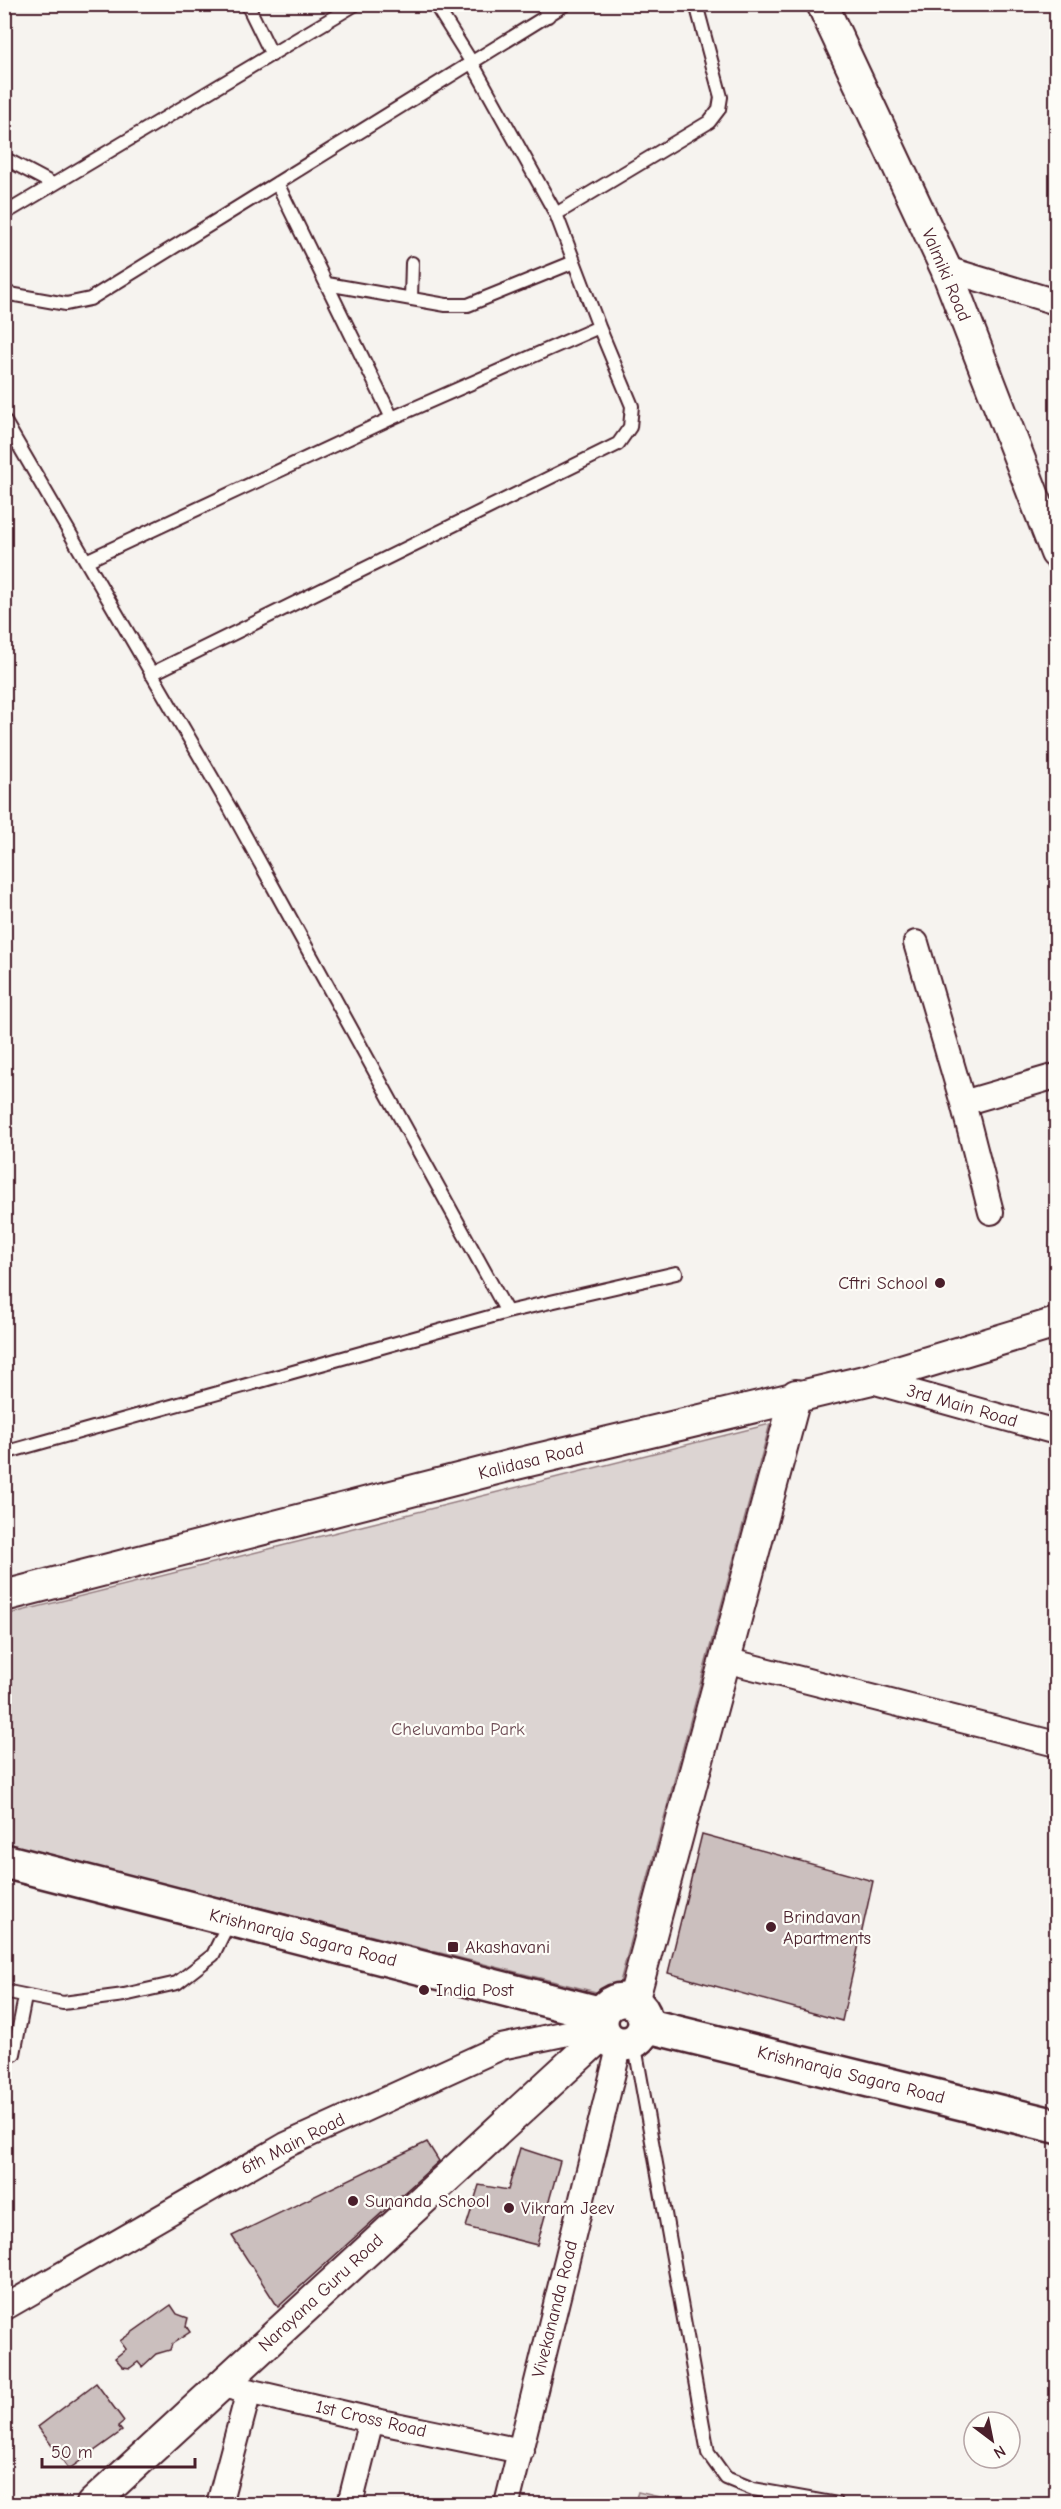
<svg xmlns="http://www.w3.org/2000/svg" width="1061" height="2509" viewBox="0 0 1061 2509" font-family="'Comic Neue',sans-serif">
	<rect width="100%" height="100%" fill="#f6f3ef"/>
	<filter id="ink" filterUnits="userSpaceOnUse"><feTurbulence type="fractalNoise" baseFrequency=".0167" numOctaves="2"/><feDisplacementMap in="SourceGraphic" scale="12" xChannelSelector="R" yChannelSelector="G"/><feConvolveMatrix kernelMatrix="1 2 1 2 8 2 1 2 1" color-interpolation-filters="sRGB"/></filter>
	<g filter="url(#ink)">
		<!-- green -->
		<path fill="#dcd4d2" stroke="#937a7e" stroke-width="1.5" d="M770 1424 616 1997 5 1844V1615Z
			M638 2492 688 2504H634Z"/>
		<!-- building -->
		<path fill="#cbbfbe" stroke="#4a1f2b" stroke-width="1.5" d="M702 1834 873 1881 842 2021 668 1973Z
			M427 2142 439 2161 278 2307 232 2236Z
			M520 2148 560 2161 537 2245 466 2227 479 2185 508 2190Z
			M171 2305 177 2314 188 2318 186 2326 190 2332 172 2344 170 2350 156 2354 142 2367 138 2362 130 2368 123 2367 115 2358 126 2349 120 2341Z
			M96 2383 124 2421 118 2426 122 2431 69 2469 38 2427Z"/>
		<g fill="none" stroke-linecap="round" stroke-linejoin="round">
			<!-- service casing -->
			<g stroke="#4a1f2b" stroke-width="16">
				<path id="service" d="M247 4 272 55
					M542 4 548 16
					M4 158 53 184
					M277 183 392 418
					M4 214 356 4
					M556 214 709 122 719 109 721 97 696 4
					M327 284 446 305H468L574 262
					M4 293 66 304 90 299 566 4
					M411 299 412 263
					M4 420 231 810 507 1312
					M86 561 392 418 599 327
					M151 674 618 444 630 427 632 406 599 327 556 214 472 63 435 4
					M4 1453 507 1312 676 1273
					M4 1991 63 2003 124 1995 177 1983 213 1955 230 1920
					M634 2041 708 2453 726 2478 753 2489 837 2504
					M14 2054 25 1997"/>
			</g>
			<!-- minor casing -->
			<g stroke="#4a1f2b" stroke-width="28">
				<path id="minor" d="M946 269 1056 302
					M916 943 963 1103 991 1212
					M963 1103 1056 1076
					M868 1380 1056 1432
					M725 1660 1056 1744
					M4 2308 286 2145 501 2047 601 2026
					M222 2385 371 2420 521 2451
					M219 2504 249 2391
					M350 2504 371 2420
					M507 2504 620 2044"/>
			</g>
			<!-- tertiary casing -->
			<g stroke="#4a1f2b" stroke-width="34">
				<path id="tertiary" d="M822 4 946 269 1056 553
					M4 1596 512 1465 868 1380 1056 1323
					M633 2002 796 1395
					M92 2504 604 2033"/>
			</g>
			<!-- secondary casing -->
			<g stroke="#4a1f2b" stroke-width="38">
				<path id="secondary" d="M4 1861 602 2014
					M601 2022a22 22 0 1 1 44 0a22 22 0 1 1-44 0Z
					M645 2025 1056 2126"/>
			</g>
			<!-- service -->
			<use href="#service" stroke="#fdfcf7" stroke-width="12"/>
			<!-- minor -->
			<use href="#minor" stroke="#fdfcf7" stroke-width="24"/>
			<!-- tertiary -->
			<use href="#tertiary" stroke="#fdfcf7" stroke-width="30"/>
			<!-- secondary -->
			<use href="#secondary" stroke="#fdfcf7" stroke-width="33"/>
		</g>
	</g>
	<!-- markers -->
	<g fill="#4a1f2b" stroke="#fdfcf7" stroke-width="2">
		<circle cx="940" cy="1283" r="6"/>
		<circle cx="771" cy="1927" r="6"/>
		<rect x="447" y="1941" width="12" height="12" rx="3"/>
		<circle cx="424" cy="1990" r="6"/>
		<circle cx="353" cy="2201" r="6"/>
		<circle cx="509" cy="2208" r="6"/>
	</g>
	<g text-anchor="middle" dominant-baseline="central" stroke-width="4.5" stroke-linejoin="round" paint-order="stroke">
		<!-- street labels -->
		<g font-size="18" fill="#4a1f2b" stroke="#fdfcf7">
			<text transform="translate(946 275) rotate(67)">Valmiki Road</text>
			<text transform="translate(962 1406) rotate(16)">3rd Main Road</text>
			<text transform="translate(531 1461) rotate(-14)">Kalidasa Road</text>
			<text transform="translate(303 1938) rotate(14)">Krishnaraja Sagara Road</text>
			<text transform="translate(851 2075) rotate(14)">Krishnaraja Sagara Road</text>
			<text transform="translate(293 2144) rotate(-27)">6th Main Road</text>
			<text transform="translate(321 2293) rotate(-43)">Narayana Guru Road</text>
			<text transform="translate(555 2309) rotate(-76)">Vivekananda Road</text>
			<text transform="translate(371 2419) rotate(13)">1st Cross Road</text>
		</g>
		<!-- poi labels -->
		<g font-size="18" fill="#4a1f2b" stroke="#fdfcf7" text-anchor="start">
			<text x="928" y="1283" text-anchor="end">Cftri School</text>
			<text x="783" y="1917">Brindavan<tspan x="783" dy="21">Apartments</tspan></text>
			<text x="465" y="1947">Akashavani</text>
			<text x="436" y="1990">India Post</text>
			<text x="365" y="2201">Sunanda School</text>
			<text x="521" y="2208">Vikram Jeev</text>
		</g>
		<!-- park labels -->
		<g font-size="18" fill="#6e4c55" stroke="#fdfcf7">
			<text x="458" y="1729">Cheluvamba Park</text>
		</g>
	</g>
	<!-- margin -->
	<rect width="1061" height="2509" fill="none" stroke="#fdfcf7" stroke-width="24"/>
	<rect x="12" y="12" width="1037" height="2485" fill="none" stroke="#4a1f2b" stroke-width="2" filter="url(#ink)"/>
	<!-- north arrow -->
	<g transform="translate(992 2440) rotate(148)"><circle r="28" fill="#fdfcf7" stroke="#b5a4a5" stroke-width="1.5"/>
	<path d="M0-4.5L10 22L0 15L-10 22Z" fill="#4a1f2b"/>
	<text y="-9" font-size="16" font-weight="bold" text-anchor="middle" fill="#4a1f2b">N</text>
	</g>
	<!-- scale -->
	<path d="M42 2458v9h153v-9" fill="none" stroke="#4a1f2b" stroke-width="3"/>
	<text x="51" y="2458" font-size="18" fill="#4a1f2b" stroke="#fdfcf7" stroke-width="4.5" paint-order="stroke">50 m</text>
</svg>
